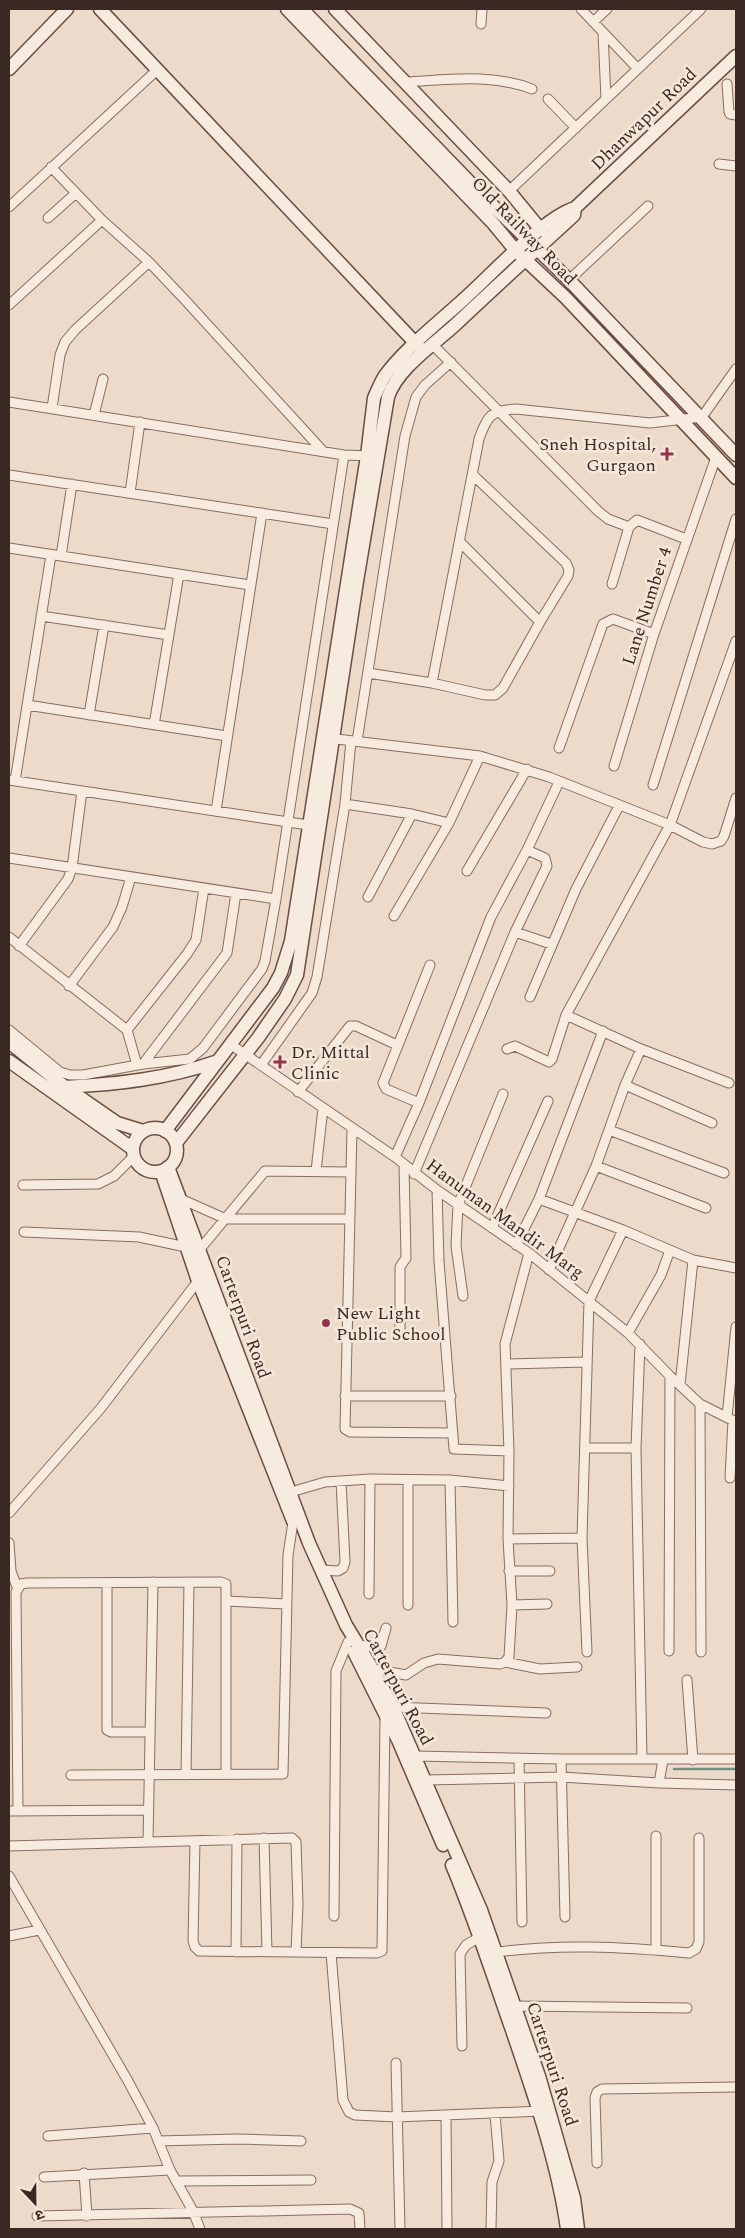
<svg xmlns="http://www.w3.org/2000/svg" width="745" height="2238" viewBox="0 0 745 2238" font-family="Spectral,'Noto Sans Devanagari',serif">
	<rect width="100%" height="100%" fill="#ecdbcb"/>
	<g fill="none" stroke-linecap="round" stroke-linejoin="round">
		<!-- stream -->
		<path stroke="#728f82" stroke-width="2.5" d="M674 1769H736"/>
		<!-- street casing -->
		<g stroke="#886d60" stroke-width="11">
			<path id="street" d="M581 9 638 69
				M593 22 607 9
				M481 24 482 9
				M603 33 606 99
				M405 82C447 80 491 73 532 89
				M727 84 729 112 730 114 736 115
				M548 99 576 128
				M719 164 736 166
				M51 167 102 220 149 262 185 300 322 450
				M509 191 701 9
				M9 207 156 71
				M48 218 76 193
				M569 280 648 206
				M9 305 102 220
				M433 345 598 511 608 519 629 527
				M9 402 344 455 372 456
				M52 408 60 355 65 342 75 330 149 262
				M94 415 103 379
				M9 475 333 524
				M130 493 140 422
				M460 542 540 622
				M9 548 250 585
				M61 556 72 484
				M612 584 629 527 637 520 686 539
				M41 616 169 635
				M368 673 432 683 485 695H495L503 688 540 622 568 576 569 570 566 563 473 475
				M432 683 479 439C487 416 491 410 516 409L650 423 702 417 736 369
				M27 705 227 736
				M89 715 104 625
				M154 725 179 574
				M328 738 480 756 549 777 670 825 703 842 712 844 721 841 724 836 736 798
				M357 741 405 436 416 397 425 385 451 362
				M559 748 603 624 613 619 654 634
				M614 766 654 634 716 457
				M9 780 315 826
				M15 781 51 555
				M653 785 736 519
				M345 804 412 814 449 823
				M216 811 262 513
				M9 858 276 899
				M467 871 527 769
				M368 897 412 814
				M394 916 449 823 480 756
				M515 932 551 944
				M9 937 127 1030 137 1065
				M19 946 68 879 72 868 82 791
				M69 986 113 927 122 907 131 877
				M530 997 576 889 619 806
				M566 1015 641 1049 729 1083
				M9 1030 60 1072 70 1075H83L143 1064 190 1059 203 1048 262 969 265 961 276 899 344 455
				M127 1030 187 954 196 940 204 888
				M230 1044 395 1157 437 1190 529 1253 628 1333 670 1376 700 1404 736 1422
				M507 1049 515 1046 549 1062 552 1059 566 1015 670 825 736 641
				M143 1064 227 953 236 893
				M261 1065 312 993 317 977 345 804 351 741
				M625 1085 712 1123
				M298 1092 350 1026H356L397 1045
				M419 1103 386 1089 383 1083 430 965
				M352 1129 345 1429 350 1432 453 1433
				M609 1130 724 1173
				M395 1157 419 1103 491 917 527 850 559 782
				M596 1166 706 1208
				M316 1171 323 1108
				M414 1174 515 932 547 866 545 858 527 850
				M23 1185 98 1184 114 1176 134 1156
				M437 1190 439 1261 454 1449 509 1451
				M181 1199 226 1219H349
				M539 1199 623 1230 693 1260 736 1268
				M492 1228 548 1101
				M24 1232 139 1237 186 1247
				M516 1245 539 1199 603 1031
				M200 1249 265 1171 349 1172
				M549 1270 596 1166 625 1085 641 1049
				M463 1296 456 1246 458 1205 503 1094
				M400 1330V1267L406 1258 404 1165
				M628 1333 661 1275 670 1250
				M640 1344 636 1448 642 1759
				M506 1364 586 1362
				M680 1385 693 1260
				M345 1396H451
				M700 1404 701 1652
				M727 1417 736 1327
				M585 1448H636
				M730 1478 733 1420
				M408 1480V1605
				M450 1480 453 1622
				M291 1492 325 1482 370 1479 450 1480 509 1486
				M9 1513 101 1408 198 1281
				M508 1539 582 1538
				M9 1543 11 1571 17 1587
				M322 1570 338 1571 343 1568 345 1562 341 1481
				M509 1571H550
				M107 1583V1730L111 1732H149
				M369 1594 370 1479
				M227 1601 286 1604
				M512 1605 547 1604
				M358 1645 375 1647 381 1646 386 1628
				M669 1651 670 1376
				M587 1652 582 1538 589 1301 623 1230
				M505 1662 540 1669 577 1667
				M373 1669 406 1675 424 1663 438 1659 500 1664 505 1662 509 1657 512 1605 508 1539 509 1451 505 1344 529 1253
				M687 1680 693 1760
				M393 1707 546 1713
				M409 1758 415 1756 561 1759H736
				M519 1758 522 1922
				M561 1759 565 1917
				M71 1775 283 1774 288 1555 293 1522
				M186 1775 189 1582
				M426 1780 561 1777 659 1783 736 1785
				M659 1783 663 1760
				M9 1811 148 1810
				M18 1811 16 1592 21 1584 27 1583 221 1582 226 1584V1774
				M264 1838 267 1952
				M195 1841 193 1941 195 1947 199 1951 377 1953 382 1951 385 1718
				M148 1842 153 1582
				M9 1846 292 1838 296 1842 298 1904 296 1952
				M9 1876 128 2081 153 2128 170 2170 193 2211 200 2229
				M334 1916 336 1671 348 1642
				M9 1936 39 1930
				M656 1950V1836
				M236 1952 237 1839
				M331 1953 343 2100 349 2112 355 2115 397 2117 542 2111
				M492 1953C556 1943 625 1947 689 1953L696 1949 699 1942V1838
				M510 2007 515 2006 687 2008
				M462 2046 460 1954 466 1945 480 1937
				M396 2063 400 2229
				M446 2115 447 2229
				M48 2136 153 2128
				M158 2141 237 2139 301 2141
				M597 2163 595 2098 597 2092 602 2089 736 2087
				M84 2173 87 2216
				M44 2177 170 2170
				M176 2181 311 2180
				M37 2216 350 2209 359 2213 360 2229
				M491 2229 492 2182 499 2161 495 2114"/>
		</g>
		<!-- secondary casing -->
		<g stroke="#6a4e43" stroke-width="15">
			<path id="secondary" d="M100 9 421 349
				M287 9 492 222 516 251 566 298 736 478
				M302 9 485 198 569 280 736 455
				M335 9 509 191 541 230
				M9 69 67 9
				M9 1042 65 1087 117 1123 143 1131
				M9 1061 133 1149
				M65 1087C116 1084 167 1079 215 1062
				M133 1150a22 22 0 1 1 44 0a22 22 0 1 1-44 0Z
				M165 1131 273 988 281 973 291 941 367 456 374 398C377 391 380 384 384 377 402 351 439 322 463 300 490 276 543 218 575 208L736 56
				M176 1143 258 1038 285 999 297 975 357 581 388 397C397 369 433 345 455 325 494 288 534 252 574 215L575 208
				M168 1167 309 1543 346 1625 369 1663 393 1707 481 1910 539 2076 574 2198 578 2229
				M161 1171 198 1281 293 1521
				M354 1652 398 1740 443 1845
				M452 1865C475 1920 493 1976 513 2033 534 2095 558 2163 567 2229"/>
		</g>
		<!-- street -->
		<use href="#street" stroke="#f7eade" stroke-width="9"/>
		<!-- secondary -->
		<use href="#secondary" stroke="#f7eade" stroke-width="12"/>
	</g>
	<!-- markers -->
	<g fill="#933549" stroke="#f4e7da" stroke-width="2">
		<path d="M664.5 446.5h5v5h5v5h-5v5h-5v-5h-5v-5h5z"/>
		<path d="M277.5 1054.5h5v5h5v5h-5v5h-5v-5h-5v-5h5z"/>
		<circle cx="326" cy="1323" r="5"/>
	</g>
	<g text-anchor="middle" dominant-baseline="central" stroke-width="5" stroke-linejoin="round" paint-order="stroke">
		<!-- street labels -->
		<g font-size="18" fill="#3a2922" stroke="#f4e7da">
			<text transform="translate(644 119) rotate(-44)">Dhanwapur Road</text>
			<text transform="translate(524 231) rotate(46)">Old Railway Road</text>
			<text transform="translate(647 606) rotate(-72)">Lane Number 4</text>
			<text transform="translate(505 1219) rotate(36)">Hanuman Mandir Marg</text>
			<text transform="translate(243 1317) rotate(70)">Carterpuri Road</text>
			<text transform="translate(398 1687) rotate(62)">Carterpuri Road</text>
			<text transform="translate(552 2064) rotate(72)">Carterpuri Road</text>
		</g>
		<!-- poi labels -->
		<g font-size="18" fill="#3a2922" stroke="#f4e7da" text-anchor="start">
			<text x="656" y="444" text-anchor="end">Sneh Hospital,<tspan x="656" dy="21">Gurgaon</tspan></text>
			<text x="291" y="1052">Dr. Mittal<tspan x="291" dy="21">Clinic</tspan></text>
			<text x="336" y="1313">New Light<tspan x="336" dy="21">Public School</tspan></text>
		</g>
	</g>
	<!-- border -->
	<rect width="745" height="2238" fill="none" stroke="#3a2922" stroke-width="20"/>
	<!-- north arrow -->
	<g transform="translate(35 2203) rotate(158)" stroke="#f4e7da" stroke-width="4" paint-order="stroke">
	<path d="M0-4L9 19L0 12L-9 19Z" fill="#3a2922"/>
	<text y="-8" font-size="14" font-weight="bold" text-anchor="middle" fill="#3a2922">उ</text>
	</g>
</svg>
